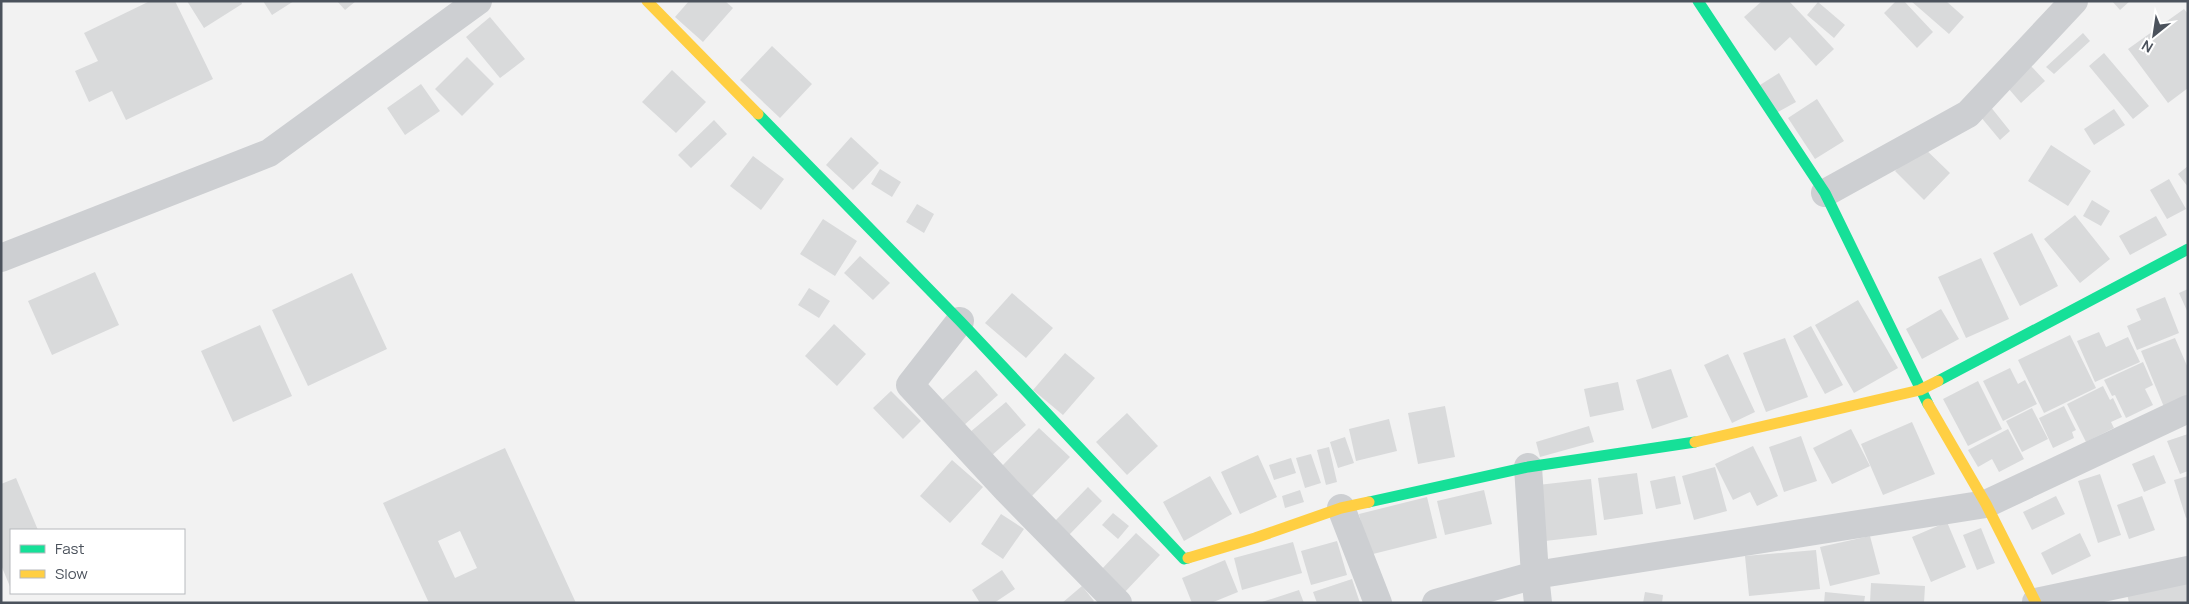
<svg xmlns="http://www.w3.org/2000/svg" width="2189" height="604" viewBox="0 0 2189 604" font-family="Manrope,sans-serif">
	<rect width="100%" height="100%" fill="#f2f2f2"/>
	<!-- building -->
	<path fill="#d9dadb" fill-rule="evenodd" d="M150 1H175L213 79 126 120 112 91 89 102 75 71 98 61 84 33Z
		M187 1H241L242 4 204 28Z
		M263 1H294L272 15Z
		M337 1H356L345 10Z
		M689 1H725L733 8 703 42 675 17Z
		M1762 1H1789L1834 49 1816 66 1790 37 1775 51 1744 17Z
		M1896 1H1904L1933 32 1917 48 1884 13Z
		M1911 1H1946L1964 17 1949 34Z
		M2112 1H2130L2120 10Z
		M1818 2 1845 25 1834 38 1807 15Z
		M2184 9 2188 14V88L2168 103 2128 49Z
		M490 17 525 59 500 78 466 37Z
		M2083 33 2090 41 2054 74 2046 67Z
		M772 46 812 84 780 118 740 80Z
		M2104 53 2149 106 2133 119 2089 66Z
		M467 57 494 84 462 116 435 89Z
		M2031 66 2045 81 2021 103 2008 88Z
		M672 70 706 102 676 133 642 102Z
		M1779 73 1796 102 1776 113 1760 85Z
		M421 84 440 111 405 135 387 108Z
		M1817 99 1844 141 1815 159 1788 118Z
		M1986 101 2010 131 2000 140 1975 110Z
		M2114 109 2125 125 2094 145 2084 129Z
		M714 120 727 134 691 168 678 155Z
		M851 137 879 163 853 190 826 165Z
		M1920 144 1950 173 1924 200 1895 171Z
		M2051 145 2091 171 2068 206 2028 181Z
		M753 156 784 179 761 210 730 186Z
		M2188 166V187L2178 174Z
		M880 169 901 182 892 197 871 184Z
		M2169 179 2186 209 2167 219 2150 190Z
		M2092 200 2110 211 2101 226 2083 216Z
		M917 204 934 214 924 233 906 222Z
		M2075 215 2110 259 2080 283 2044 239Z
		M2156 216 2167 235 2130 255 2119 236Z
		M823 219 857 241 835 276 800 254Z
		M2032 233 2058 286 2020 306 1993 253Z
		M860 256 890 283 873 300 844 273Z
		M1981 258 2009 319 1966 338 1938 277Z
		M95 272 119 325 52 355 28 301Z
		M352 273 387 349 308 386 272 310Z
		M809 288 830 301 819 318 798 305Z
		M2188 289V313L2179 293Z
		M1012 293 1053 328 1026 358 985 323Z
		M2165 297 2179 333 2137 350 2127 326 2141 320 2136 309Z
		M1858 300 1898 368 1854 393 1815 325Z
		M1941 309 1959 339 1922 359 1906 329Z
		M834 324 866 354 837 386 805 356Z
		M260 325 292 396 233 422 201 351Z
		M1811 326 1843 385 1825 394 1793 336Z
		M2099 332 2106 347 2128 337 2140 362 2095 382 2077 341Z
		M2070 335 2096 388 2044 413 2018 360Z
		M1785 338 1808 397 1766 412 1743 353Z
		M2175 338 2188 368V397L2164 407 2141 351Z
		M1065 353 1095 378 1063 415 1033 390Z
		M1728 354 1755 412 1732 423 1704 365Z
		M2143 362 2153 385 2145 389 2153 405 2126 418 2115 395 2112 396 2104 380Z
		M2010 368 2018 384 2025 380 2037 404 2003 421 1983 381Z
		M1671 369 1688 417 1652 429 1636 380Z
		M976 370 998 395 963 426 941 401Z
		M1978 381 2002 429 1968 446 1943 399Z
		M1618 382 1624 410 1590 417 1584 389Z
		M2103 386 2110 400 2113 398 2122 417 2111 422 2114 428 2086 442 2067 404Z
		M891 391 921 421 903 439 873 408Z
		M1006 402 1026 425 990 457 969 433Z
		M1445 406 1455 457 1418 464 1408 413Z
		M2064 406 2076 430 2072 432 2074 438 2053 448 2039 418Z
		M2032 408 2048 439 2022 452 2006 421Z
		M1127 413 1158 446 1127 475 1096 442Z
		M1389 419 1397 451 1356 461 1349 429Z
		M1912 422 1935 474 1883 495 1861 444Z
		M1589 426 1594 442 1540 457 1536 442Z
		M1039 428 1070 457 1032 496 1002 466Z
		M1851 429 1870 466 1832 484 1813 448Z
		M2008 429 2024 459 1999 472 1992 459 1978 467 1968 450Z
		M2188 434V471L2180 474 2167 441Z
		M1801 436 1817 481 1784 492 1769 447Z
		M1345 437 1354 463 1338 468 1330 442Z
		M1753 446 1778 496 1757 506 1750 492 1733 500 1715 464Z
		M1329 447 1337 482 1326 485 1317 450Z
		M505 448 576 603H429L383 503ZM460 531 477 568 455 578 438 541Z
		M1311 454 1321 483 1305 488 1296 458Z
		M1258 455 1277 497 1240 514 1221 472Z
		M2154 455 2166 483 2144 492 2132 464Z
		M1291 458 1296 473 1274 480 1269 465Z
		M952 460 983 487 950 523 920 496Z
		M1715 467 1727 511 1694 520 1682 476Z
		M1637 473 1643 514 1604 520 1598 478Z
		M2100 474 2121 535 2098 543 2078 481Z
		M1210 476 1232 514 1184 541 1163 502Z
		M1675 476 1681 504 1656 509 1650 481Z
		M2188 476V517L2186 518 2174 480Z
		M16 478 38 530H11V589L1 565V484Z
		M1591 479 1597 535 1545 541 1538 485Z
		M1088 487 1102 501 1069 535 1055 521Z
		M1300 490 1304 502 1285 508 1282 496Z
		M1484 490 1492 524 1445 535 1437 501Z
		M2056 496 2065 514 2032 530 2023 512Z
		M2142 496 2155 530 2129 539 2117 505Z
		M1427 497 1437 538 1369 555 1359 514Z
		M1113 513 1129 526 1118 539 1102 525Z
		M1001 514 1024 529 1003 559 981 544Z
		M1947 522 1966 567 1931 582 1912 537Z
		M1981 528 1995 563 1977 570 1963 535Z
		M1136 533 1160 555 1123 594 1100 571Z
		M2080 533 2091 556 2052 575 2041 553Z
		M1870 536 1880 574 1830 586 1820 547Z
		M1337 541 1347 575 1311 585 1301 551Z
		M1293 542 1302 573 1242 590 1234 558Z
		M1816 550 1820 589 1749 596 1745 556Z
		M1225 560 1238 592 1211 603H1192L1182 578Z
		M1002 570 1015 589 994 603H980L972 590Z
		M1352 579 1360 603H1317L1313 592Z
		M2188 579V603H2129L2126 589Z
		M1871 583 1925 586 1924 603H1870Z
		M1082 586 1094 601 1092 603H1062Z
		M1299 590 1304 603H1262V602Z
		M1645 592 1663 595 1662 603H1643Z
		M1825 592 1865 596 1864 603H1824Z"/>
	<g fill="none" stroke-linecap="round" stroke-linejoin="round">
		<!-- street -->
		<path stroke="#cdcfd2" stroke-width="28" d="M1825 193 1968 114 2074 1
			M1 258 269 153 478 1
			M960 321 910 385 1007 490 1118 603
			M1528 467 1535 575 1538 603
			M1341 508 1378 603
			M2036 602 2188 570
			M1436 603 1535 575 1986 504 2188 409"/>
		<!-- fast -->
		<path stroke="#16e098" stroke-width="11" d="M1698 1 1825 193 1928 404
			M758 114 960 321 1184 559 1188 558
			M1938 381 2188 249
			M1369 502 1528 467 1695 442"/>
		<!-- slow -->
		<path stroke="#ffcf43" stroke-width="11" d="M647 1 758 114
			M1928 404 1986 504 2036 603
			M1695 442 1920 390 1938 381
			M1188 558 1255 538 1341 508 1369 502"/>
	</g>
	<!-- border -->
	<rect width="2189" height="604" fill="none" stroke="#4b525c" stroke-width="5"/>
	<!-- legend -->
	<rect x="10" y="529" width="175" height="65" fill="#ffffff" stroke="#b7babe"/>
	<rect x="20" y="545" width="25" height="8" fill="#16e098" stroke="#b7babe"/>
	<text x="55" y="554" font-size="15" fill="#4b525c">Fast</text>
	<rect x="20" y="570" width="25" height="8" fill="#ffcf43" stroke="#b7babe"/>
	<text x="55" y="579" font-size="15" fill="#4b525c">Slow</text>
	<!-- north arrow -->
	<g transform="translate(2154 35) rotate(210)" stroke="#ffffff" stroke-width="4" paint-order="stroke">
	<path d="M0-4L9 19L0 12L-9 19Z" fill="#4b525c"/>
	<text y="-8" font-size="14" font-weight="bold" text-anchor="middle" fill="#4b525c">N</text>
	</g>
</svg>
